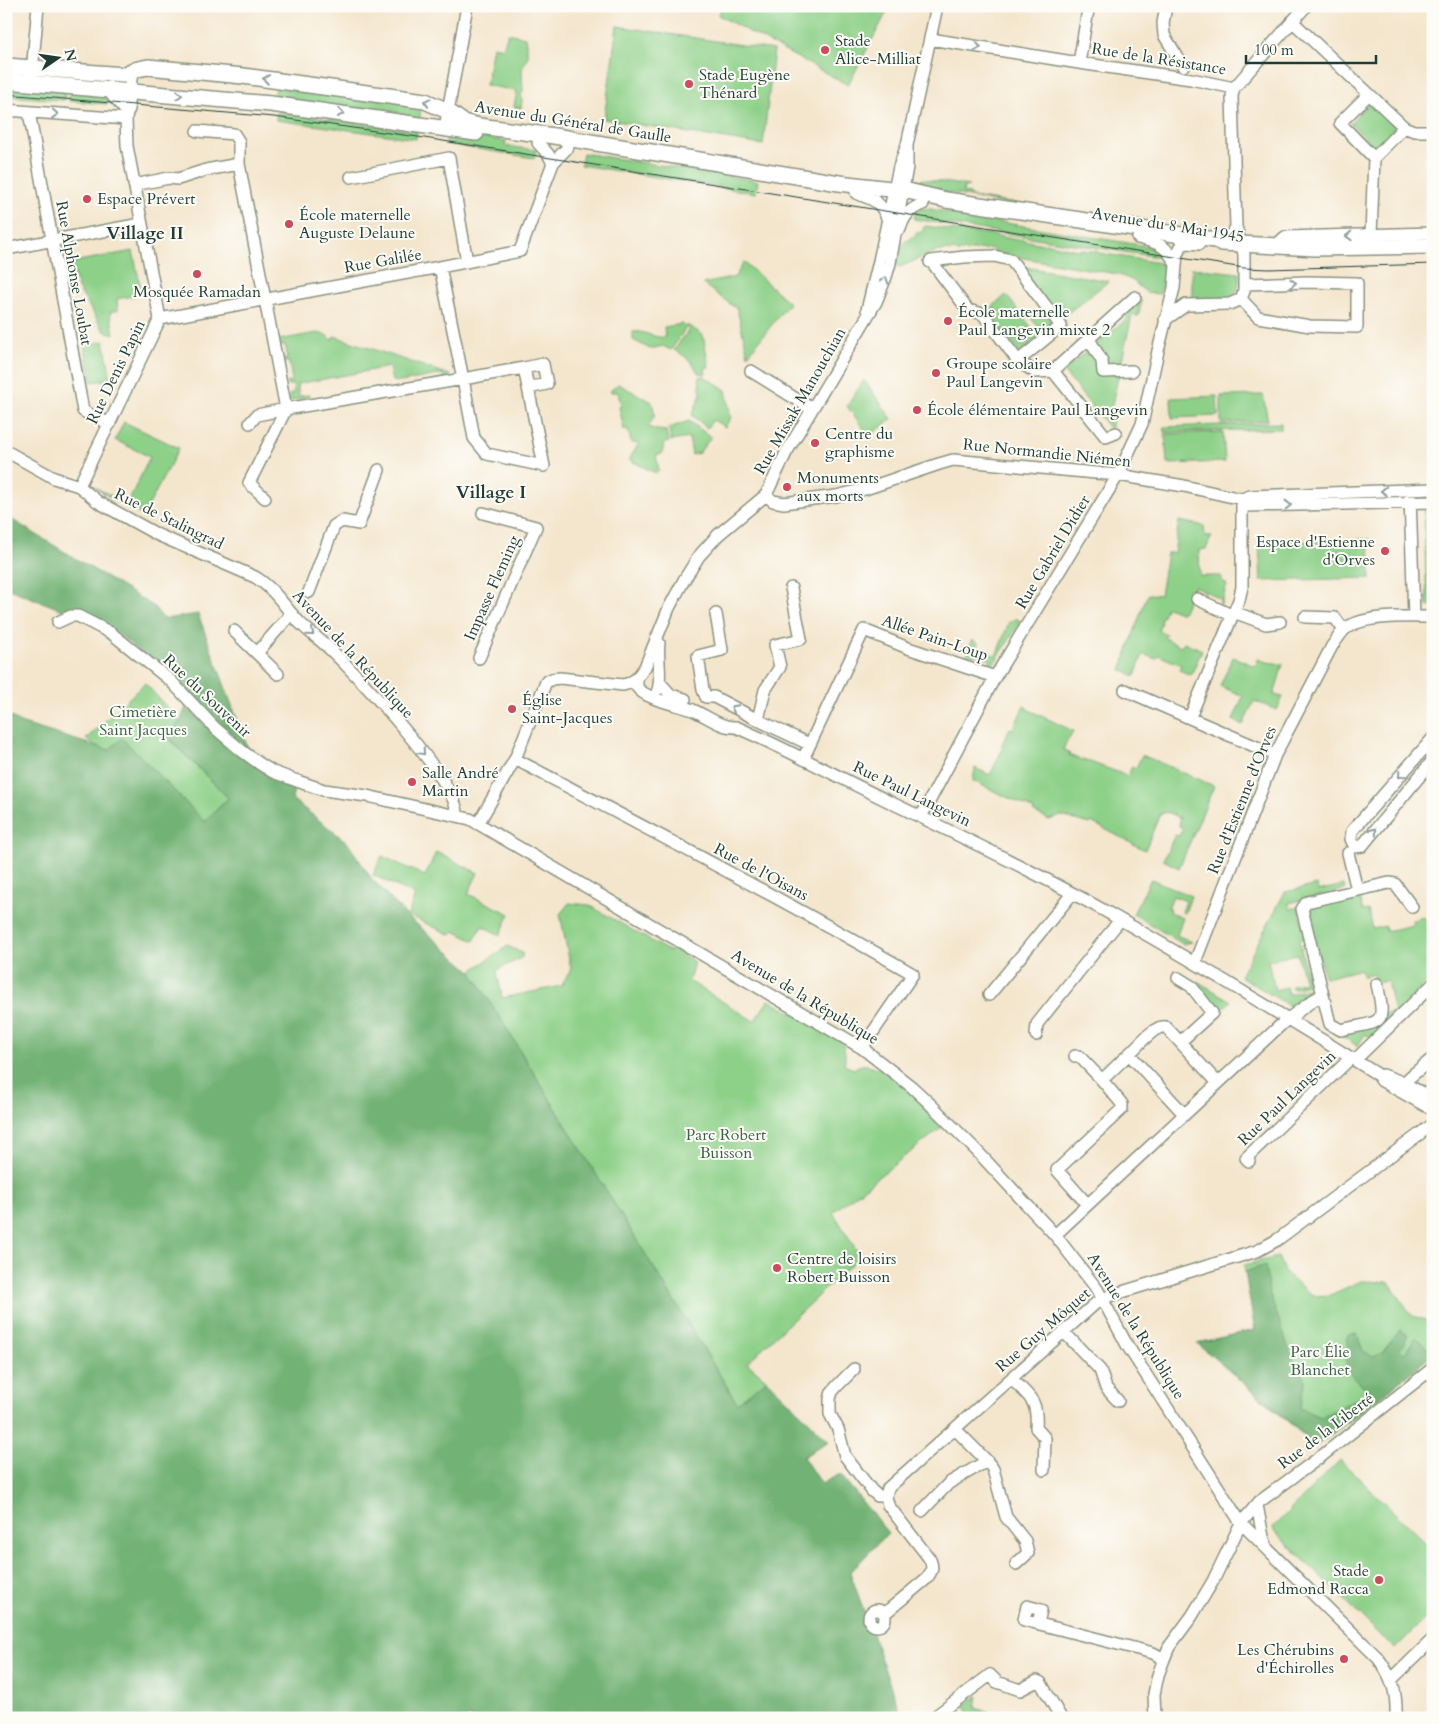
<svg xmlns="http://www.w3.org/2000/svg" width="1439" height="1724" viewBox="0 0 1439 1724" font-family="Cardo,serif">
	<rect width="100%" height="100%" fill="#fdfcf7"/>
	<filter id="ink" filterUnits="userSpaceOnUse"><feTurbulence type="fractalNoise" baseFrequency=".02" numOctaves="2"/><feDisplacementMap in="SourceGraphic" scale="10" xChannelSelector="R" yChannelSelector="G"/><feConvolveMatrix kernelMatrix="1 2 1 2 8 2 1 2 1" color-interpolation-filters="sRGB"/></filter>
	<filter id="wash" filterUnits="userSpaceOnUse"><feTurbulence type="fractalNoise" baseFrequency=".0096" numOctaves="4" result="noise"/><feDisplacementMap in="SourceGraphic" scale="20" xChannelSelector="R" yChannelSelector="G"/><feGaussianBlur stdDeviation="1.12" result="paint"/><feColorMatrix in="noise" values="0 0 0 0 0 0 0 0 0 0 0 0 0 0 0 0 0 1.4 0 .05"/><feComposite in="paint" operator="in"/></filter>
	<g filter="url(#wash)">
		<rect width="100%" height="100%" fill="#f4e6cd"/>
		<!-- green -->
		<path fill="#8dd088" stroke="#56865e" d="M723 6H885L889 8 848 85 718 15Z
			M617 26 774 50 763 145 604 119Z
			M508 33 525 37 528 56 522 69 523 92H521L522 101 521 108 514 107 517 91 485 85V82H487L488 74 487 73 488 70 489 69 493 46 503 48Z
			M6 83 65 92 64 100 6 96Z
			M276 88 422 103 419 122 276 98 275 92Z
			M70 89 107 96V104L69 101Z
			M1371 101 1393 123 1395 127 1376 149 1350 123Z
			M277 112 417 131 416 139 276 120Z
			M450 132 506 141 505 146 536 150 534 158 446 144 447 137H450Z
			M583 153 758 181 756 193 581 165Z
			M922 179 969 186 964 187 963 193 970 194 971 197 1025 205 1029 204 1030 206 1028 209 922 187 918 185Z
			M924 208 985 218 987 220 1140 245 1162 250 1170 259 914 219 916 209Z
			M926 226 958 231 960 230 964 232 989 234 1017 240 1019 239 1043 244 1045 243 1077 250 1084 249 1085 251H1096L1099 253 1160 263C1166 271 1164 275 1162 283L1163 285 1161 286 1160 291 1161 294 1148 293 1137 285 1134 281 1117 274 1006 255H990L994 250 992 248 990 250 987 248 985 250 978 249 976 251 973 249 971 252 969 250 967 252 964 250 962 252 960 250 958 253 955 250 950 251 948 250 934 252 900 267 896 265C896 258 901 244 907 240L908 241 918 232 919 233 924 230 923 228Z
			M133 251 142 294 117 299 118 310 110 312 114 334 104 331 78 288 73 270 64 272 62 264Z
			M744 262 789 303 748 355 737 309 703 284 735 277Z
			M1018 266 1109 281 1060 319Z
			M1192 268 1239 273V284L1235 295 1227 299 1192 301Z
			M1006 295 1039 337 1019 353 991 318 996 313 992 307Z
			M1139 300 1142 301 1138 316 1132 315 1109 418 1115 416 1110 429 1063 371 1127 319 1123 313Z
			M1043 309 1055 325 1044 334 1031 318Z
			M683 324 685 326V329L671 350 663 346 650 349 633 340V332C644 330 654 339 665 337L664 327Z
			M687 325 703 335 709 367 705 368 706 374 698 373C692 361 686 356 674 350L688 331Z
			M317 333 326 335 332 340 334 336 450 375 451 378 444 379 443 374 401 382 392 381 389 367 297 384 299 396 309 395V397L290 401 289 395 294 393 293 385H287L286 383 292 381 289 362H283L282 360 288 358 285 345 279 346 278 340Z
			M104 341 111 379 92 382 84 345Z
			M704 376 726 390 731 418 725 427 713 420 707 428 692 415 701 394 699 377Z
			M864 380 892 419 869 436 847 406Z
			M618 384 652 402 655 415 648 427 657 430 666 431 669 442 664 443 662 454 656 455 659 471 656 473 629 460 639 443H631L628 429 624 430 619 407 621 406 618 392H609Z
			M1263 395 1268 421 1221 423V396Z
			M1217 396 1218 416 1172 418 1171 398Z
			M689 421 711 437 699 453 692 455 689 438 671 441 669 428Z
			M124 422 179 448 143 516 101 492 93 486 127 504 150 457 115 440Z
			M1281 423V429L1165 432 1164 427Z
			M1223 432 1225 462 1167 464 1165 434Z
			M1424 510H1433V606H1427Z
			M1179 521 1204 526 1205 536H1212L1206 549 1199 550 1200 576H1221L1222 580 1227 585 1221 605H1219L1221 599 1194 586 1182 613 1167 607 1160 621 1161 622 1158 630 1166 634 1164 638 1181 646 1184 642 1202 650 1191 675 1179 670 1181 665 1158 655 1156 659 1143 654 1135 676 1121 670 1146 598 1149 594 1160 595 1167 553H1174Z
			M1369 539 1371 578 1261 581 1259 542Z
			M1015 619H1018L1020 623 997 659 990 667 988 665 991 659 973 655 969 659 966 658 972 640 978 643 977 648 996 656 1009 622Z
			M1233 657 1255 666 1258 659 1266 662 1283 664 1274 695 1283 697 1277 710 1254 701 1243 725 1233 720 1243 696 1220 686Z
			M145 683 180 722 166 736 228 798 205 822 122 739 109 750 94 745 86 739Z
			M1024 706 1027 708V709L1073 731 1063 749 1070 753 1069 755 1081 760 1082 759 1128 776 1132 766 1136 768 1142 755 1214 786 1179 868 1163 860 1175 835 1179 836 1183 828 1179 826 1180 818C1174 815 1167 810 1160 814L1145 850 1091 822 1090 824 1061 816 1049 820 1033 812 1034 810 973 781 975 768 990 775 1003 748 1001 746 1010 728 1013 729Z
			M436 852 478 873 468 894 510 914 500 935 482 926 474 941 454 931 451 935 408 915 415 895 373 875 382 856 425 876Z
			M1151 879 1191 896 1185 913 1182 912 1186 901 1173 896 1168 908 1170 909 1169 912 1183 918 1177 935 1192 942 1183 944 1133 914Z
			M1317 885 1318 891 1344 885 1345 890 1289 903 1290 909 1298 907 1306 938 1299 940 1309 982 1316 981V983L1293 989 1291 986 1305 982 1297 954 1268 961 1275 990 1286 987 1288 994 1317 987 1315 991 1293 1008 1240 976 1285 892Z
			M1358 895 1363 911 1368 910 1373 929 1385 926 1386 931 1413 925 1412 920 1424 917 1428 921 1433 914V975L1373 1039 1365 1034 1358 1046 1340 1035 1384 1014 1394 1012 1387 981 1375 983 1373 974 1363 977 1361 969 1326 978 1324 976 1307 910 1310 906Z
			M569 903 589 905 665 949 670 951 674 949 694 962 689 981 754 1021 769 1000 842 1041C845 1050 846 1056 844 1065L854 1069C875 1048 931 1112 944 1126L833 1212 860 1256 747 1363 767 1380 737 1403 471 971 508 946 522 953V957C515 963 504 964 497 971L502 998 561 986 571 969 560 914Z
			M1197 981 1231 1001 1218 1013 1194 986Z
			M1278 1257 1284 1271 1312 1296 1330 1295 1361 1281 1389 1282 1412 1316 1433 1322V1354L1378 1399 1316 1446 1197 1343 1255 1330 1244 1265Z
			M1340 1460 1433 1550V1610L1395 1649 1274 1531 1273 1527Z
			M978 1696 976 1708 1001 1718H973L964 1706Z"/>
		<!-- forest -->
		<path fill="#72b274" stroke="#487854" d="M6 516 153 606 164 619 198 614 249 751 194 699 114 630 6 588Z
			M186 707 221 739 244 757 295 786 292 799 347 842 372 879 405 914 471 971 737 1403 767 1380 829 1441 803 1457 821 1484 840 1474 888 1533 850 1572 902 1718H6V713L20 723 109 750 122 738 205 822 228 798 166 735 180 722Z
			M1265 1265 1269 1292 1296 1369 1306 1379 1300 1408 1321 1417 1356 1399 1362 1411 1317 1445 1197 1343 1255 1330 1245 1272Z
			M1400 1330 1408 1335 1399 1351 1405 1353 1416 1337 1433 1354 1378 1399 1346 1370 1348 1335 1357 1334 1363 1351 1373 1357 1382 1353Z"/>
	</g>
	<g filter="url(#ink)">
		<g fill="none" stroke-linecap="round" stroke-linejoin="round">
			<!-- minor casing -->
			<g stroke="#8a9280" stroke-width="14">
				<path id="minor" d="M1166 6 1163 23 1164 35 1183 66
					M1292 21 1404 127 1414 131H1433
					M930 39 1079 63 1191 79 1234 88
					M1079 63 1088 10
					M31 83 38 6
					M1369 94 1340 123 1374 158
					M6 110 126 119
					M29 112 83 411 110 424
					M445 128 467 6
					M197 131 234 134 239 142V164
					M538 143 548 154 553 163
					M907 145V167L890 263 886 277 876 302 786 453 766 495 718 535 699 556 684 580 669 608 645 667 637 678V687C644 699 679 705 693 710 707 716 721 728 736 727 789 750 840 778 892 803 964 838 1035 872 1105 911 1197 963 1287 1018 1377 1074L1382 1081 1433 1110
					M351 177 449 158 467 262
					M134 185 169 178 178 179 206 170 239 164 286 409 463 379 474 438 487 454 544 466 524 368 463 379 440 267
					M856 193C873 200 880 200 887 218
					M900 229C904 215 910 209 923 204
					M1371 235 1374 158 1404 127
					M1138 238C1157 243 1166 244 1175 263
					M1220 244 1233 233 1236 227
					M1274 247 1285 237 1433 233
					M6 249 141 224
					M931 261 964 257 994 256 1011 260 1061 326 1018 361
					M930 262 931 261 968 310 983 314 1018 361 1035 372 1053 371
					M1241 299 1258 317 1310 326 1357 327V283L1308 282 1244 284
					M867 310 879 261 899 167 907 145 937 6
					M160 319 440 267 520 251 553 163 568 147 569 139
					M1165 320 1186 305 1230 304 1241 299 1244 291V254L1236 227 1232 96 1234 88 1306 6
					M1089 339 1102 361 1103 372 1132 371
					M524 368 543 364 547 384 528 388
					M751 371 812 409
					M1053 371 1135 297
					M1053 371 1106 437 1116 433
					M250 423 257 415 286 409
					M6 451 54 478 79 486 98 502 158 535 255 577C274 588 285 608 300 623 310 633 322 641 332 651 356 674 462 786 457 816
					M79 486 160 319 127 146 126 119 132 72
					M766 495 773 501 784 503 836 496 865 489 939 464 953 460 1118 475 1184 486 1228 496 1242 499 1248 506 1433 502
					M1410 497 1414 617
					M265 498 249 483 286 409
					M1242 499 1250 496 1433 489
					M309 592 334 526 342 521 359 524 379 470
					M1197 599 1229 614H1239L1266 624 1280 622
					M1305 617 1335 618 1344 630
					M58 622 71 616H78L111 633 171 681 215 728 242 751 260 764 273 772 300 782 324 790 367 796 470 819 862 1048 912 1087 928 1102 976 1150 1055 1235 1097 1289 1127 1345 1241 1523 1378 1658C1393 1678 1397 1693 1396 1718
					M234 631 278 674
					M257 653 291 614
					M479 658 536 527 483 513
					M660 683 671 695 685 699
					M658 689C662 680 657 655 659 643
					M1125 690 1275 755
					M706 697H714L758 720 809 744
					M706 697 703 690 698 656 722 650 716 614
					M1190 717 1239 600 1242 587V499
					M758 720 765 690 780 667 775 645 801 639 791 588
					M1433 738 1352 831 1351 839 1355 847 1362 846 1433 760
					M515 759C648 829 782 899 913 974L862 1048
					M803 759 864 630 908 648 995 677
					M921 817 995 677 1118 475 1142 424 1158 351 1174 288 1177 254 1182 245 1187 243 1199 244
					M478 824 515 759 546 682 552 679 560 678 623 685 630 683 637 678
					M1348 853 1357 890
					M1195 962 1275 755 1332 646C1336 641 1340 634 1344 630 1362 614 1410 617 1433 617
					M1178 978 1191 986 1212 1013 1180 1042
					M1377 984C1387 1029 1381 1020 1341 1030L1330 1024 1302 909 1307 902 1389 883 1395 884 1412 907
					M989 995 1072 894
					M1036 1035 1037 1024 1120 920
					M1129 1054C1137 1047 1155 1024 1166 1027L1218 1083
					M1075 1056H1079L1102 1080
					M1355 1060 1433 984
					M1383 1075 1404 1083 1433 1099
					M1401 1087 1410 1077 1433 1058
					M1249 1161 1246 1158 1351 1058
					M1087 1204 1057 1170 1122 1109V1104L1102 1080 1129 1054 1184 1114
					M1055 1235 1284 1022 1312 1001 1322 995
					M1064 1332 1100 1370 1106 1388 1118 1401
					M854 1369 837 1386 832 1392 830 1399V1414L838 1429 845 1456 872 1491 878 1496H886
					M1012 1379C1030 1398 1038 1399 1036 1428L1045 1438 1044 1470
					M955 1429 987 1461 993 1469 1006 1517 1025 1541 1028 1553 1016 1564
					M1257 1505 1263 1537 1266 1545
					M922 1511 949 1483 987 1461
					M869 1618a8 8 0 1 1 16 0a8 8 0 1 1-16 0Z
					M884 1614 926 1579C932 1572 934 1567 929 1558L888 1505 886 1496 888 1488 1096 1303 1109 1296 1257 1251 1277 1240 1433 1124
					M1038 1624 1041 1610 1027 1606 1024 1620 1153 1653 1164 1659
					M1391 1680 1433 1639
					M933 1718 990 1675 997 1682 1020 1690 1037 1681 1041 1683 1061 1718
					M1155 1718 1154 1694 1158 1675 1164 1659 1169 1647 1192 1616 1213 1581 1241 1523 1259 1502 1323 1455 1433 1368"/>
			</g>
			<!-- major casing -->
			<g stroke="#8a9280" stroke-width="18">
				<path id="major" d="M6 66 124 75 138 69 148 67 243 76 425 101 448 111 463 122 479 126 554 136 839 183 908 191 946 200 1215 240 1222 243 1315 248 1433 246
					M6 81 271 104 476 133
					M109 89 127 109"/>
			</g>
			<!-- minor -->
			<use href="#minor" stroke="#fff" stroke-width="11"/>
			<!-- major -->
			<use href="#major" stroke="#fff" stroke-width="15"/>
			<!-- tram -->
			<path stroke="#1f3d34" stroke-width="1" d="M6 94 274 117 418 137 1244 268 1269 269 1433 264"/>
		</g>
		<!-- one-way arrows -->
		<defs><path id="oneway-chevron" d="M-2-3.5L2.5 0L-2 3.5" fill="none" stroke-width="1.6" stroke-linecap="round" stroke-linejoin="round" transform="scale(1.25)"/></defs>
		<g stroke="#8f9e9a">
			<use href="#oneway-chevron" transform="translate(978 47) rotate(9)"/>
			<use href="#oneway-chevron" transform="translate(266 79) rotate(-172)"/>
			<use href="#oneway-chevron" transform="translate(179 95) rotate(5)"/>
			<use href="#oneway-chevron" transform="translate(427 102) rotate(-163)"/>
			<use href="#oneway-chevron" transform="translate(341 113) rotate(8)"/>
			<use href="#oneway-chevron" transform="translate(55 114) rotate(4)"/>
			<use href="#oneway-chevron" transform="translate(1349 236) rotate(178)"/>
			<use href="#oneway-chevron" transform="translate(885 280) rotate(-71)"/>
			<use href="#oneway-chevron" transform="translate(1293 283) rotate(-3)"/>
			<use href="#oneway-chevron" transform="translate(1384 491) rotate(178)"/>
			<use href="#oneway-chevron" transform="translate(1288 505) rotate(-1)"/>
			<use href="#oneway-chevron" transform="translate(311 633) rotate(41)"/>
			<use href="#oneway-chevron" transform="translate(734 708) rotate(-152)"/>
			<use href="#oneway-chevron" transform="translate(422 752) rotate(50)"/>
			<use href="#oneway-chevron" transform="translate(1401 775) rotate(131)"/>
			<use href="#oneway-chevron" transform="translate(1374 831) rotate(-51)"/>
		</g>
	</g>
	<!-- markers -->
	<g fill="#d1495b" stroke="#fdfcf7" stroke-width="2">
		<circle cx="825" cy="50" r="5"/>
		<circle cx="689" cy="84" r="5"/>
		<circle cx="87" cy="199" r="5"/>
		<circle cx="289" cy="224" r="5"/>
		<circle cx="197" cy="274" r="5"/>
		<circle cx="948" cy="321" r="5"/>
		<circle cx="936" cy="373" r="5"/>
		<circle cx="917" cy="410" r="5"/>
		<circle cx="815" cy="443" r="5"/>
		<circle cx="787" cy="487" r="5"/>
		<circle cx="1385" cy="551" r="5"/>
		<circle cx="512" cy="709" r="5"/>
		<circle cx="412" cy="782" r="5"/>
		<circle cx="777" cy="1268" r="5"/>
		<circle cx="1379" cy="1580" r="5"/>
		<circle cx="1344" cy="1659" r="5"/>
	</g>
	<g text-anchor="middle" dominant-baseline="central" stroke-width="4" stroke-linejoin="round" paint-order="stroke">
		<!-- poi labels -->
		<g font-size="16" fill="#1f3d34" stroke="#fdfcf7" text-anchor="start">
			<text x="835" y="41">Stade<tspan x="835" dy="18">Alice-Milliat</tspan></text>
			<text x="699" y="75">Stade Eugène<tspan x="699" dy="18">Thénard</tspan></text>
			<text x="97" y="199">Espace Prévert</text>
			<text x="299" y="215">École maternelle<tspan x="299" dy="18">Auguste Delaune</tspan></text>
			<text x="197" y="292" text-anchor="middle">Mosquée Ramadan</text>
			<text x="958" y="312">École maternelle<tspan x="958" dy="18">Paul Langevin mixte 2</tspan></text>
			<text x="946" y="364">Groupe scolaire<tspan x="946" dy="18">Paul Langevin</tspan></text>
			<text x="927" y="410">École élémentaire Paul Langevin</text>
			<text x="825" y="434">Centre du<tspan x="825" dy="18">graphisme</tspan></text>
			<text x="797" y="478">Monuments<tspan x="797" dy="18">aux morts</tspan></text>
			<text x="1375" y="542" text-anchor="end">Espace d'Estienne<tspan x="1375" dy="18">d'Orves</tspan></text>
			<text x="522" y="700">Église<tspan x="522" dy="18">Saint-Jacques</tspan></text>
			<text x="422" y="773">Salle André<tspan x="422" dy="18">Martin</tspan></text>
			<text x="787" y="1259">Centre de loisirs<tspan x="787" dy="18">Robert Buisson</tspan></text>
			<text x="1369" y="1571" text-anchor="end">Stade<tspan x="1369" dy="18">Edmond Racca</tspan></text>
			<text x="1334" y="1650" text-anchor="end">Les Chérubins<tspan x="1334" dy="18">d'Échirolles</tspan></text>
		</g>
		<!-- street labels -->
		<g font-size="16" fill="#1f3d34" stroke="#fdfcf7">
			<text transform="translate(1159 59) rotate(9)">Rue de la Résistance</text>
			<text transform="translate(573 122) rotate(9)">Avenue du Général de Gaulle</text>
			<text transform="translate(1168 225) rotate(9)">Avenue du 8 Mai 1945</text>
			<text transform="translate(383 261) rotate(-10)">Rue Galilée</text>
			<text transform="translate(74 273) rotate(80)">Rue Alphonse Loubat</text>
			<text transform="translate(116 372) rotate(-64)">Rue Denis Papin</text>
			<text transform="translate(800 401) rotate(-60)">Rue Missak Manouchian</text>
			<text transform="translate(1047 453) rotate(6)">Rue Normandie Niémen</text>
			<text transform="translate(169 519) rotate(26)">Rue de Stalingrad</text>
			<text transform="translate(1053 552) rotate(-59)">Rue Gabriel Didier</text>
			<text transform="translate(492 588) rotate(-66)">Impasse Fleming</text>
			<text transform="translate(935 638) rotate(19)">Allée Pain-Loup</text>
			<text transform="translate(353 654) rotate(47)">Avenue de la République</text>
			<text transform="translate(207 696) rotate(43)">Rue du Souvenir</text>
			<text transform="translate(912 794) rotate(26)">Rue Paul Langevin</text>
			<text transform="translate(1242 800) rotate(-68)">Rue d'Estienne d'Orves</text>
			<text transform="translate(761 872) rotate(28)">Rue de l'Oisans</text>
			<text transform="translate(805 997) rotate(31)">Avenue de la République</text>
			<text transform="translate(1287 1098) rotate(-44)">Rue Paul Langevin</text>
			<text transform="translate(1136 1326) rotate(58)">Avenue de la République</text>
			<text transform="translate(1043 1330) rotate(-41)">Rue Guy Môquet</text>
			<text transform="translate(1326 1431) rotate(-37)">Rue de la Liberté</text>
		</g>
		<!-- park labels -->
		<g font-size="16" fill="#3a6249" stroke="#fdfcf7">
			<text x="143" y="712">Cimetière<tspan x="143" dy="18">Saint Jacques</tspan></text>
			<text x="726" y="1135">Parc Robert<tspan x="726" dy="18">Buisson</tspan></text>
			<text x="1320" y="1352">Parc Élie<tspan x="1320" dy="18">Blanchet</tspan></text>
		</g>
		<!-- neighbourhood labels -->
		<g font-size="18" font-weight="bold" fill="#1f3d34" stroke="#fdfcf7">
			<text x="145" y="233">Village II</text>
			<text x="491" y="492">Village I</text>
		</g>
	</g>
	<!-- margin -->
	<rect width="1439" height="1724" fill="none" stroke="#fdfcf7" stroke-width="25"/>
	<!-- north arrow -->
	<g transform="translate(58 58) rotate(77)" stroke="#fdfcf7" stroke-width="4" paint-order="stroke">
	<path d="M0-4L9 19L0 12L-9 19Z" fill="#1f3d34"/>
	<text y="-8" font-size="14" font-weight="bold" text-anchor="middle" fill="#1f3d34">N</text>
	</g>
	<!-- scale -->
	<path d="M1246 55v8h130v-8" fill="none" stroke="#1f3d34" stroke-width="2.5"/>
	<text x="1254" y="55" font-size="15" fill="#1f3d34" stroke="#fdfcf7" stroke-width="4" paint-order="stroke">100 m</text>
</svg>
